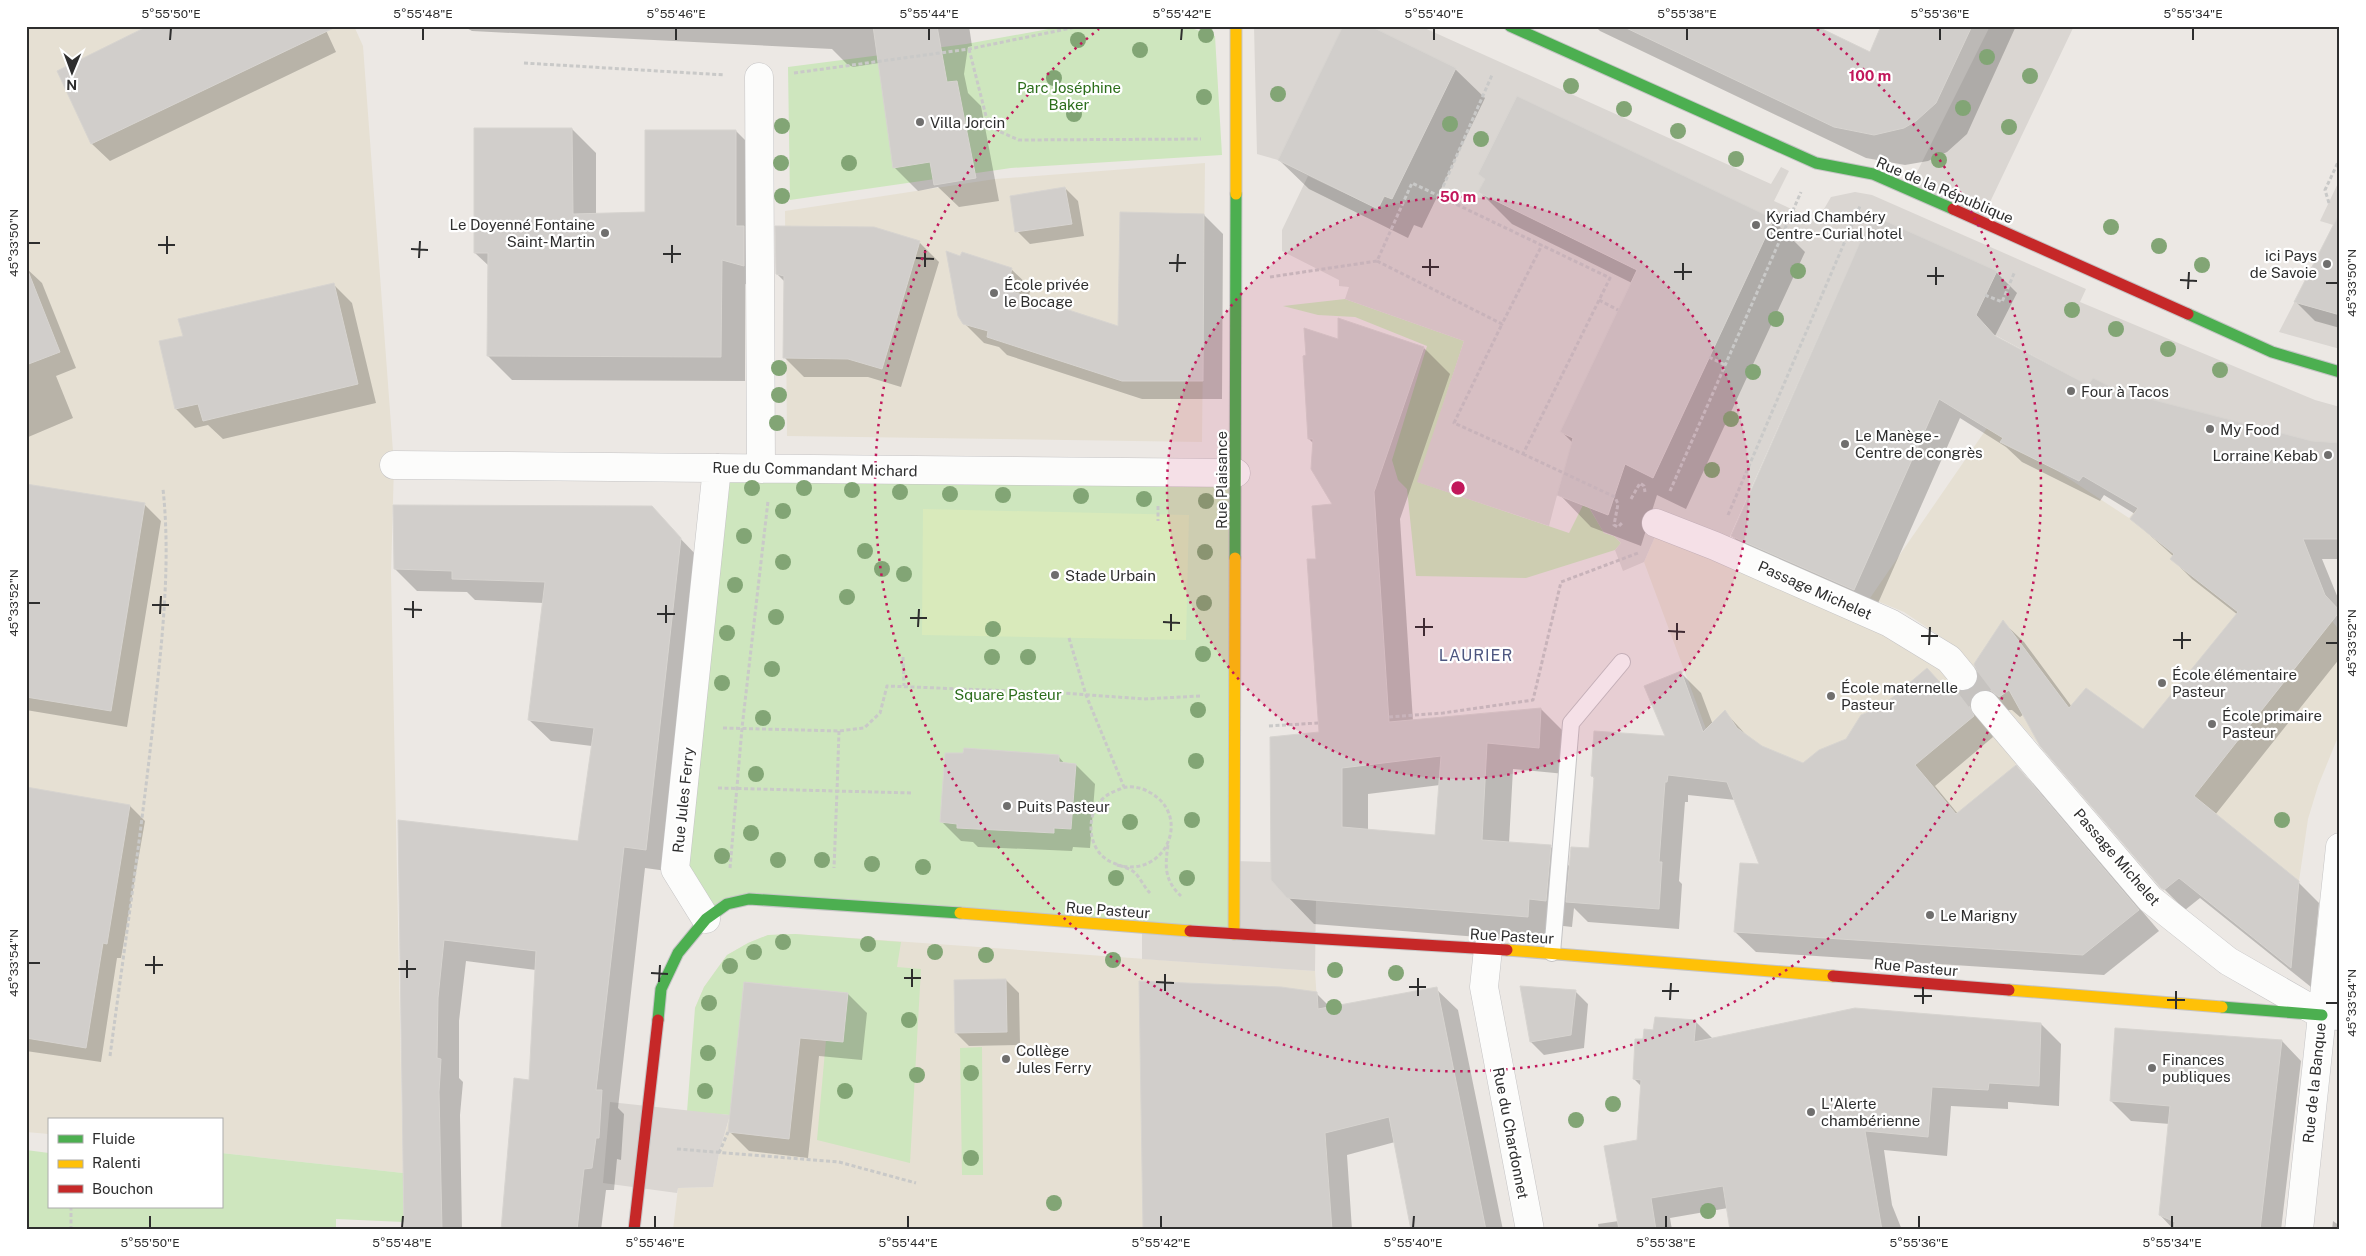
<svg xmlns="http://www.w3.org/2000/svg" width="2366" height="1256" viewBox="0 0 2366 1256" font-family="'Public Sans',sans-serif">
	<rect width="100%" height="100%" fill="#ece8e4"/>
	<!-- education -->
	<path fill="#e6e0d3" d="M26 26H354L363 46 394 465 391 574 403 1173 221 1153V1120H49V1134L26 1132Z
		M1205 163 1202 442 787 436 785 211 995 179Z
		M1987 428 2010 440 2129 518 2159 482 2306 576 2340 611 2332 621 2340 631V732L2318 786 2308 819 2299 881 2291 965 2102 817 1950 643 1904 612 1870 598Z
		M1657 532 1822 601 1935 660 2021 755 2014 767 1985 846 1706 729 1644 562Z
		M795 934 1315 971 1332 1230H673L678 1188 713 1187 719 1153 730 1116 695 1008 704 987 727 955 748 943 768 935Z"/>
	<!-- green -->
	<path fill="#cee6be" d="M1065 26H1185L1215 36 1222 155 1011 168 790 200 788 67 966 44Z
		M1345 299 1464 341 1418 482 1569 533 1585 501 1604 533 1614 536 1621 543 1615 550 1526 578 1416 576 1407 489 1398 480 1392 460 1427 346 1355 317 1318 315 1283 306Z
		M717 468 1236 473 1234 934 749 899 706 919 675 869Z
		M795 934 901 942 897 967 921 969 910 1163 817 1140 826 1040 843 1041 848 993 744 982 730 1115 687 1112 695 1008 704 987 727 955 748 943 768 935Z
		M982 1047 983 1175H962L960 1048Z
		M26 1150 49 1153V1207H221V1153L403 1173 404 1222 336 1219V1230H26Z"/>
	<!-- pitch -->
	<path fill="#d9eabb" d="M923 509 1189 515 1186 640 922 635Z"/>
	<!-- plaza -->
	<path fill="#dad6d2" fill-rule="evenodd" d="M1254 26H1351L1342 30 1278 160 1257 154Z
		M1370 26H1420L1771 184 1781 167 1789 171 1774 201 1817 221 1831 197 1855 192 1872 195 2086 289 2080 302 2315 400 2340 407V443L2312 441 2116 391 2093 378 2088 385 1993 334 1968 332 1997 271 1872 215 1727 543 1657 532 1644 562 1623 571 1615 550 1621 543 1614 536 1604 533 1589 507 1609 515 1614 498 1561 480 1549 526 1417 482 1464 341 1345 299 1349 287 1339 286V280L1282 251V230L1308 176 1378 209 1424 129 1456 68ZM1517 96 1773 219 1653 478 1560 432 1637 270 1479 193 1485 179 1478 174Z
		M1990 26H2074L1981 221 1908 190Z
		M2340 179V227L2320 221Z
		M2295 301 2296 303 2340 315V349L2279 332Z
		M1234 861 1271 862V880L1287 898 1316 900 1315 971 1142 959V928L1234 934Z
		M610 1102 730 1115 719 1153 713 1187 678 1188 677 1193 603 1183Z"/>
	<!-- shadow -->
	<path fill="#0003" fill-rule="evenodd" d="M324 26 336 52 110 161 92 144 58 72Z
		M463 26H969L972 46 968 47 964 74 968 93 981 106 999 201 959 207 938 187 918 191 894 167 879 63 853 67 847 64 832 49 472 31Z
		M1595 26H1813L1870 53 1883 26H2016L1967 134 1947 152 1928 161 1905 165 1866 158 1600 31Z
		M1455 69 1485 98 1422 228 1414 225 1408 238 1309 189 1279 160Z
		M572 129 596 153V214L647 213 736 131 760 155 768 289 745 284V381L512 380 488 356 489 266 475 253Z
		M1480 174 1773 220 1805 252 1686 509 1657 495 1641 546 1591 527 1559 494 1573 443 1562 432 1632 283 1512 224 1480 192 1486 180Z
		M1065 188 1078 201 1084 236 1030 244 1017 231Z
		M1204 215 1223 234 1222 399H1142L1007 355 999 347 984 343 964 323 1011 269 1031 288 1028 299 1120 328Z
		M1872 216 1996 272 2017 293 1995 336 2088 387 2118 392 2312 443 2340 444V559H2322L2340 603V658L2215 815 2298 882 2319 903 2311 987 2200 898 2185 910 2162 887 2024 714 2020 717 2012 710H2003L1990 729 1993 737 1935 786 1958 814 2016 767 2036 787 2159 931 2104 975 1756 952 1735 932 1761 865 1736 800 1688 795V802H1685L1679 881 1682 884 1679 929 1588 922 1574 908 1572 927 1555 925 1554 943 1314 924 1288 897 1320 733 1317 561 1334 505 1314 444 1309 439 1339 340 1424 348 1450 374 1400 519 1413 721 1541 709 1567 735 1565 774 1513 769 1509 843 1550 846 1570 867 1590 850 1595 779 1592 776 1667 738 1681 673 1701 693 1713 725 1725 712 1750 739 1762 747 1804 765 1847 740 1927 670 1948 690 1966 693 1973 689 1979 682 2003 622 2024 642 2072 707 2143 730 2238 615 2192 579 2172 559 2173 556 2131 518 2135 514 2104 495 2100 501 2022 462 2006 447 1960 418 1875 610 1753 556 1732 536ZM1440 785 1436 837 1368 831V794Z
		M874 228 920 243 939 262 901 387 868 377H804L785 358V282L777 274Z
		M2340 229V328L2315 321 2296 302Z
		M26 268 42 283 76 368 56 376 73 418 26 438Z
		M333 284 352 303 376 403 223 439 208 425 195 428 176 409 184 337Z
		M26 485 145 505 161 521 127 727 26 710Z
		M651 508 702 561 667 871 645 868 618 1108 624 1114 621 1160 617 1159 614 1190H606L601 1230H502L530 1081 536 970 466 961 459 1021V1078L463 1082 460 1115 462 1230H406L399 821 579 843 592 746 551 741 529 720 544 603 475 600 467 592 417 591 395 569Z
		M1058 756 1065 764 1076 765 1095 784 1090 848 1073 847 1072 851 978 847 973 842 961 841 942 822Z
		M26 788 130 806 145 821 121 958H117L101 1062 26 1051Z
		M1006 980 1019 993 1020 1045 969 1046 956 1033Z
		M745 984 848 994 867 1013 862 1060 819 1056 808 1158 749 1151 730 1132Z
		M1436 989 1458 1010 1503 1230H1413L1395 1142 1347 1155 1352 1230H1145L1316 993 1331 1008Z
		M1575 991 1588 1004 1584 1048 1544 1055 1531 1042Z
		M1695 1021 1713 1039 2041 1024 2061 1044 2059 1106 2008 1102V1109L1951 1106 1947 1156 1884 1150 1892 1205 1902 1230H1732L1728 1208 1670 1218 1672 1230H1599L1598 1224 1619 1221 1638 1141 1642 1087 1634 1079 1644 1041 1655 1031Z
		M2282 1041 2301 1061 2281 1230H2174L2160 1215 2170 1124 2131 1121 2111 1101Z
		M2333 1221 2340 1226V1230H2332Z"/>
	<!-- building -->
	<path fill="#d1cecb" stroke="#d7d4d0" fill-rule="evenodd" d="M148 26H338L91 144 57 71Z
		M873 26H937L947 82 957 81 976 178 934 185 930 162 893 168Z
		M1343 26H1370L1456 68 1392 199 1384 196 1378 209 1278 160Z
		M1622 26H1816L1870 52 1881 26H1972L1936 103 1916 121 1904 128 1874 135 1834 127Z
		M1517 96 1774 219 1653 478 1625 464 1608 515 1557 495 1573 438 1560 432 1637 270 1478 192 1485 179 1478 174Z
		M474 128H572L573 214 645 212V130H736V226H744V266L722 260 721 357 487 356 488 253H474Z
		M1065 187 1072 224 1015 232 1010 196Z
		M1120 212 1204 214 1203 381H1122L987 337 988 331 963 324 958 316 946 251 960 256 962 252 1012 268 1007 290 1118 326Z
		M2340 212V315L2294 302Z
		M1872 215 1997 271 1976 315 1995 336 2088 385 2093 378 2119 391 2312 441 2340 443V539H2303L2325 595 2340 611 2194 796 2299 881 2291 968 2179 878 2164 890 2161 888 2040 746 2009 690 1999 697 1990 690H1982L1975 693 1970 699V707L1974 716 1915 765 1956 814 2016 765 2139 910 2083 955 1734 932 1740 863 1759 864 1727 782 1668 775 1667 782H1665L1659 862H1662L1659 909 1566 902 1571 847 1589 848 1594 777 1591 776 1594 731 1665 736 1644 686 1681 671 1703 732 1725 710 1737 728 1762 746 1803 763 1819 750 1846 739 1861 715 1881 707 1927 668 1947 690 1951 686 1958 691H1966L1973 688 1977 682 1978 674 1974 664 2003 620 2069 708 2086 688 2143 729 2238 612 2170 559 2174 554 2130 519 2138 508 2083 476 2079 481 2000 442 2003 438 1939 399 1854 590 1731 536Z
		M775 226 874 227 920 241 882 369 848 359 783 358 784 276 776 274Z
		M28 271 60 352 26 365V272Z
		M334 283 358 384 203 421 198 404 175 409 159 341 183 336 178 319Z
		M1338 318 1424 347 1374 492 1389 722 1541 708 1539 748 1487 743 1482 840 1551 845 1546 901 1529 899 1528 917 1287 898 1271 880 1270 737 1319 732 1307 559H1316L1312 506 1332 504 1311 469 1313 439H1308L1303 356 1306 355 1304 328 1338 339ZM1441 756 1435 835 1342 827V768Z
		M26 484 145 503 111 711 26 697Z
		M393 505 652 506 681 538 646 850 624 847 596 1090H602L599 1138H596L592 1168 584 1169 577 1230H501L514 1078 529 1080 536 951 444 940 438 998 437 1058 441 1059 439 1092 442 1230H404L398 820 578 841 594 728 528 720 545 582 452 579V571L394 569Z
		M964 748 1059 755V762L1076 764 1071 829 1054 828V833L957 828V824L940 822 945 753H963Z
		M26 787 130 805 107 944 103 943 86 1048 26 1038Z
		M1006 979 1007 1032 955 1033 954 980Z
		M1139 981 1281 987 1317 992 1318 1009 1437 987 1486 1230H1411L1389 1117 1325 1133 1332 1230H1143Z
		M744 982 848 993 843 1042 800 1038 789 1139 728 1132Z
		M1520 986 1576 990 1571 1035 1530 1042Z
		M1855 1008 2041 1023 2039 1086 1989 1083 1988 1090 1932 1087 1928 1137 1865 1131 1882 1230H1730L1723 1186 1651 1198 1656 1230H1619L1604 1146 1637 1140 1641 1080 1633 1079 1635 1039H1643L1644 1029 1653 1030 1655 1017 1696 1020 1694 1042Z
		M2115 1028 2282 1040 2260 1230H2174L2175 1222 2159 1215 2170 1106 2110 1101Z"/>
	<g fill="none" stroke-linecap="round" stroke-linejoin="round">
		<!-- street-tunnel -->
		<path stroke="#c6c3c0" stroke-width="28" stroke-dasharray="28 14" stroke-linecap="butt" d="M1963 676 1985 705"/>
		<!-- lane casing -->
		<g stroke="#c5c4c5" stroke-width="18">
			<path id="lane" d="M1552 953 1571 723 1622 662"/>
		</g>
		<!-- street casing -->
		<g stroke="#c5c4c5" stroke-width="29">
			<path id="street" d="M759 77 761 469
				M394 465 1236 473
				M1656 523 1715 546 1890 623 1949 659 1963 676
				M1985 705 2150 899 2228 961 2322 1015 2340 1016
				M706 919 675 869 717 468
				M1488 949 1484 987 1530 1230
				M2299 1230 2340 847"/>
		</g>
		<!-- fast casing -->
		<g stroke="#c5c4c5" stroke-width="13">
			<path id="fast" d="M1510 26 1816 163 1873 174 1953 209
				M2188 314 2272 352 2340 372
				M1235 558 1236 194
				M2222 1007 2322 1015
				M658 1020 661 989 678 953 706 919 727 904 749 899 960 913"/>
		</g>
		<!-- slow casing -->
		<g stroke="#c5c4c5" stroke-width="13">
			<path id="slow" d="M1236 194V26
				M960 913 1190 931
				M1234 934 1235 558
				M1507 950 1833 976
				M2009 990 2222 1007"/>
		</g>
		<!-- jam casing -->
		<g stroke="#c5c4c5" stroke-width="13">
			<path id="jam" d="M1953 209 2188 314
				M1190 931 1507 950
				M1833 976 2009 990
				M634 1230 658 1020"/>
		</g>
		<!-- path -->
		<path stroke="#c9c9c8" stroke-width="3" stroke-dasharray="4 2.5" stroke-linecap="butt" d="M969 49 986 116 996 130 1019 140 1201 139
			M524 63 725 75
			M794 73 969 49 1081 26
			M1439 196 1610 278 1523 454 1454 423 1502 324
			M2329 203 2325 190 2340 158
			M1849 231 1862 238
			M1377 261 1502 324 1542 245
			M1270 277 1377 261 1412 183 1439 196 1492 75
			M1985 295 2002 302 2015 271
			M1599 300 1618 310
			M1709 357 1725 365
			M1523 454 1615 497 1618 504 1614 525 1618 527 1622 523
			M1670 491 1801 192
			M1631 499 1640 483 1644 486 1645 492
			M1158 506V521
			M1728 515 1860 206
			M1069 638 1086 695 1124 787
			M903 657 904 686
			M1389 717 1443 713 1533 700 1561 582 1638 553
			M1269 726 1318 723
			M723 728 839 731 864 728 880 713 887 686 1063 693 1144 699 1200 696
			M839 731 837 791 912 793
			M718 788 837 791 834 868
			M1168 845C1165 866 1164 880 1181 896
			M1117 865C1166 879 1193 815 1149 792 1141 787 1128 785 1120 789 1115 791 1110 793 1106 796 1086 810 1086 845 1106 859 1114 865 1126 866 1134 872 1140 877 1144 887 1150 893
			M730 868 742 728 768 501
			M110 1056C125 943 142 829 154 715 162 641 171 564 163 489
			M677 1149 839 1162 916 1183
			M719 1153 728 1132
			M71 1230V1207"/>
		<!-- lane -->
		<use href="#lane" stroke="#fcfcfb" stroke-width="16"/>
		<!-- street -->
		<use href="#street" stroke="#fcfcfb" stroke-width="28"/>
		<!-- fast -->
		<use href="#fast" stroke="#4caf50" stroke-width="11"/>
		<!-- slow -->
		<use href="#slow" stroke="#ffc107" stroke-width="11"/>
		<!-- jam -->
		<use href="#jam" stroke="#c62828" stroke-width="11"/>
	</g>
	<!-- trees -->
	<g fill="#82a575">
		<circle cx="1206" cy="35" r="8"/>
		<circle cx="1078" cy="40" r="8"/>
		<circle cx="1140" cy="50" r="8"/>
		<circle cx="1987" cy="57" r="8"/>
		<circle cx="2030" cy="76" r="8"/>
		<circle cx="1054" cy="78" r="8"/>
		<circle cx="1571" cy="86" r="8"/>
		<circle cx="1278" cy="94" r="8"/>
		<circle cx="1204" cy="97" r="8"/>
		<circle cx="1963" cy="108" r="8"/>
		<circle cx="1624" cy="109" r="8"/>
		<circle cx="1074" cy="114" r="8"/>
		<circle cx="1450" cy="124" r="8"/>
		<circle cx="782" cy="126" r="8"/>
		<circle cx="2009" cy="127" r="8"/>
		<circle cx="1678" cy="131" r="8"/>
		<circle cx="1481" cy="139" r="8"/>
		<circle cx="1736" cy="159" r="8"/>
		<circle cx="1939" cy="160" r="8"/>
		<circle cx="781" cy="163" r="8"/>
		<circle cx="849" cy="163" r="8"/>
		<circle cx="782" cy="196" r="8"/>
		<circle cx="2111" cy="227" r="8"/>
		<circle cx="2159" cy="246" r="8"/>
		<circle cx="2202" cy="265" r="8"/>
		<circle cx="1798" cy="271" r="8"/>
		<circle cx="2072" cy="310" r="8"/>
		<circle cx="1776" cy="319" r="8"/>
		<circle cx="2116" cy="329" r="8"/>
		<circle cx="2168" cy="349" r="8"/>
		<circle cx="779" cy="368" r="8"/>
		<circle cx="2220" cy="370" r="8"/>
		<circle cx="1753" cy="372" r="8"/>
		<circle cx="779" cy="395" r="8"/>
		<circle cx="1731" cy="419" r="8"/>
		<circle cx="777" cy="423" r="8"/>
		<circle cx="1712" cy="470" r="8"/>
		<circle cx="752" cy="488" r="8"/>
		<circle cx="804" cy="488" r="8"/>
		<circle cx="852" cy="490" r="8"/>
		<circle cx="900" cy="492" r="8"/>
		<circle cx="950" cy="494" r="8"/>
		<circle cx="1003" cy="495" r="8"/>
		<circle cx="1081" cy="496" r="8"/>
		<circle cx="1144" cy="499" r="8"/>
		<circle cx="1206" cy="501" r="8"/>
		<circle cx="783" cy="511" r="8"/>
		<circle cx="744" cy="536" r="8"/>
		<circle cx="865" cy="551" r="8"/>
		<circle cx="1205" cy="552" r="8"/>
		<circle cx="783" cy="562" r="8"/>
		<circle cx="882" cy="569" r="8"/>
		<circle cx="904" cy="574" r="8"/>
		<circle cx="735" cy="585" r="8"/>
		<circle cx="847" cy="597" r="8"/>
		<circle cx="1204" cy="603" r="8"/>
		<circle cx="776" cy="617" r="8"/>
		<circle cx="993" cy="629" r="8"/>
		<circle cx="727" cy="633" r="8"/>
		<circle cx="1203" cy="654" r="8"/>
		<circle cx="992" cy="657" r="8"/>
		<circle cx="1028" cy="657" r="8"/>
		<circle cx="772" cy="669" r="8"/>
		<circle cx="722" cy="683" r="8"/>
		<circle cx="1198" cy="710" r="8"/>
		<circle cx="763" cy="718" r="8"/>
		<circle cx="1196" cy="761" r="8"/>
		<circle cx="756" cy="774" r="8"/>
		<circle cx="1192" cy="820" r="8"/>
		<circle cx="2282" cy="820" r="8"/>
		<circle cx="1130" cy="822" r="8"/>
		<circle cx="751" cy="833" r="8"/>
		<circle cx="722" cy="856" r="8"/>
		<circle cx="778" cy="860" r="8"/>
		<circle cx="822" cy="860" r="8"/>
		<circle cx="872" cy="864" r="8"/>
		<circle cx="923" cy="867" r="8"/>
		<circle cx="1116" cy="878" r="8"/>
		<circle cx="1187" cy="878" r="8"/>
		<circle cx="783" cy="942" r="8"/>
		<circle cx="868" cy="944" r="8"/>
		<circle cx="754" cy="952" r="8"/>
		<circle cx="935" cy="952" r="8"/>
		<circle cx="986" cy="955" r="8"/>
		<circle cx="1113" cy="960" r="8"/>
		<circle cx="730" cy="966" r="8"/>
		<circle cx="1335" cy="970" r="8"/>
		<circle cx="1396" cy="973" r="8"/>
		<circle cx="709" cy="1003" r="8"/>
		<circle cx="1334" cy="1007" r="8"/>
		<circle cx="909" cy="1020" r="8"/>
		<circle cx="708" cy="1053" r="8"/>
		<circle cx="971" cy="1073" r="8"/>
		<circle cx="917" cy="1075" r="8"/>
		<circle cx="705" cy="1091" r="8"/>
		<circle cx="845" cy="1091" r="8"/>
		<circle cx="1613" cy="1104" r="8"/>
		<circle cx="1576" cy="1120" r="8"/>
		<circle cx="971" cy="1158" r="8"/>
		<circle cx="1054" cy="1203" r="8"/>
		<circle cx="1708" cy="1211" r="8"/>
	</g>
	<!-- ticks -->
	<path fill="none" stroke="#2e2e2e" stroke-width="2" d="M170 40 171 28M423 40V28M676 40V28M929 40V28M1181 40 1182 28M1434 40V28M1687 40V28M1940 40V28M2193 40V28M28 243H40M158 245H175M411 249 428 250M167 254V236M663 254H681M419 258 420 241M916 258 934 259M672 263V245M1169 263H1186M925 267V250M1422 267H1439M1177 272 1178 254M1674 272H1692M1430 276V259M1927 276H1944M1683 280V263M2180 280 2197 281M2326 283H2338M1936 285V267M2188 289 2189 272M28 603H40M152 605H169M404 609 422 610M160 614 161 596M657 614H675M413 618V601M910 618H927M1163 622 1180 623M666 623V605M918 627 919 609M1415 627H1433M1171 631V614M1668 631 1685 632M1424 636V618M1921 636H1938M1677 640V623M2173 640H2191M2326 643H2338M1929 645 1930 627M2182 649V632M28 963H40M145 965H163M398 969H416M651 973 668 974M154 974V956M407 978V960M904 978H921M659 982 660 965M1156 982 1174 983M912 987V969M1409 987H1426M1165 991V974M1662 991H1679M1418 996V978M1914 996H1932M1670 1000 1671 983M2167 1000H2185M2326 1003H2338M1923 1004V987M2176 1009V991M150 1228V1216M402 1228 403 1216M655 1228V1216M908 1228V1216M1161 1228V1216M1413 1228 1414 1216M1666 1228V1216M1919 1228V1216M2172 1228V1216"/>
	<!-- distance rings -->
	<circle cx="1458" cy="488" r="291" fill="#c2185b" fill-opacity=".12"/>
	<g fill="none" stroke="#c2185b" stroke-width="2.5" stroke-dasharray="2.5 5">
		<circle cx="1458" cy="488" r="291"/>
		<path d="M1817 29A583 583 0 1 1 1099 29"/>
	</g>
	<!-- markers -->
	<g fill="#706f6e" stroke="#fff" stroke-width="2">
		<circle cx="920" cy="122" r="5"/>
		<circle cx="1756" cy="225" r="5"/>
		<circle cx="605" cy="233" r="5"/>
		<circle cx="2327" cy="264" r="5"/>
		<circle cx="994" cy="293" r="5"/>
		<circle cx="2071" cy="391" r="5"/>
		<circle cx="2210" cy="429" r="5"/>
		<circle cx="1845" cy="444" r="5"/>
		<circle cx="2328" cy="455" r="5"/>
		<circle cx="1055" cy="575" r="5"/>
		<circle cx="2162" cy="683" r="5"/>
		<circle cx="1831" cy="696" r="5"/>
		<circle cx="2212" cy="724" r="5"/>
		<circle cx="1007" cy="806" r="5"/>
		<circle cx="1930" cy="915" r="5"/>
		<circle cx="1006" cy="1059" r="5"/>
		<circle cx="2152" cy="1068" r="5"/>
		<circle cx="1811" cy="1112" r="5"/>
	</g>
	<g text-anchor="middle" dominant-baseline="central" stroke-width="4.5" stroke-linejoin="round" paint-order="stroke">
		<!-- park labels -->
		<g font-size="15" fill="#2c6e1b" stroke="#fff">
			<text x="1069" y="87">Parc Joséphine<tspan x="1069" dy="17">Baker</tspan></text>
			<text x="1008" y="694">Square Pasteur</text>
		</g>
		<!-- poi labels -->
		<g font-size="15" fill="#2e2e2e" stroke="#fff" text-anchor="start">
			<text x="930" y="122">Villa Jorcin</text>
			<text x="1766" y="216">Kyriad Chambéry<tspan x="1766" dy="17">Centre - Curial hotel</tspan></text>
			<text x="595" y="224" text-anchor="end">Le Doyenné Fontaine<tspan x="595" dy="17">Saint- Martin</tspan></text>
			<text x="2317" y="255" text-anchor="end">ici Pays<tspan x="2317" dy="17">de Savoie</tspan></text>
			<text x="1004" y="284">École privée<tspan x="1004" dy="17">le Bocage</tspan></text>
			<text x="2081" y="391">Four à Tacos</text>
			<text x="2220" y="429">My Food</text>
			<text x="1855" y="435">Le Manège -<tspan x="1855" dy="17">Centre de congrès</tspan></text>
			<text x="2318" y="455" text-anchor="end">Lorraine Kebab</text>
			<text x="1065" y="575">Stade Urbain</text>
			<text x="2172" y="674">École élémentaire<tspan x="2172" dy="17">Pasteur</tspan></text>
			<text x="1841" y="687">École maternelle<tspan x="1841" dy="17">Pasteur</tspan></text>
			<text x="2222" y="715">École primaire<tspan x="2222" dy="17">Pasteur</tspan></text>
			<text x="1017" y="806">Puits Pasteur</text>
			<text x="1940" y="915">Le Marigny</text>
			<text x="1016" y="1050">Collège<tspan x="1016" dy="17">Jules Ferry</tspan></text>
			<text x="2162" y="1059">Finances<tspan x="2162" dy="17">publiques</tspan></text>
			<text x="1821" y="1103">L'Alerte<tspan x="1821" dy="17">chambérienne</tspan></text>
		</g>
		<!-- street labels -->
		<g font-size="15" fill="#2e2e2e" stroke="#fff">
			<text transform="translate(1945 190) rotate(23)">Rue de la République</text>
			<text transform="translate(815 469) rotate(1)">Rue du Commandant Michard</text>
			<text transform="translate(1221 480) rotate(-90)">Rue Plaisance</text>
			<text transform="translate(1815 590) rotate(24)">Passage Michelet</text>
			<text transform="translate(683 800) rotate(-84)">Rue Jules Ferry</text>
			<text transform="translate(2117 857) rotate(49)">Passage Michelet</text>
			<text transform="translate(1108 910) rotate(4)">Rue Pasteur</text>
			<text transform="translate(1512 936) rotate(3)">Rue Pasteur</text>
			<text transform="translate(1916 967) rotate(5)">Rue Pasteur</text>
			<text transform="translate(2314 1083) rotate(-84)">Rue de la Banque</text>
			<text transform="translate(1511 1133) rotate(79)">Rue du Chardonnet</text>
		</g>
		<!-- neighbourhood labels -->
		<g font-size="16" letter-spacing="1" fill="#4d5680" stroke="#fff">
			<text x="1476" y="655">LAURIER</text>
		</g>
	</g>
	<circle cx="1458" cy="488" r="8" fill="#c2185b" stroke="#fff" stroke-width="2.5"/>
	<g font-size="15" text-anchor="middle" font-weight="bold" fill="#c2185b" stroke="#fff" stroke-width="4.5" stroke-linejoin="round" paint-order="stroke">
		<text x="1870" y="81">100 m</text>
		<text x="1458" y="202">50 m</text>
	</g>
	<!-- border -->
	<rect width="2366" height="1256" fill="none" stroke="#ffffff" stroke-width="55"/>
	<!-- legend -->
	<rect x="48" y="1118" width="175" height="90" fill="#ffffff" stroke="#ababab"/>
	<rect x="58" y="1135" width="25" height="8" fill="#4caf50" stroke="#ababab"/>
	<text x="92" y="1144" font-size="15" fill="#2e2e2e">Fluide</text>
	<rect x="58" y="1160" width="25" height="8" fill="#ffc107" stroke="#ababab"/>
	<text x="92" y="1168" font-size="15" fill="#2e2e2e">Ralenti</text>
	<rect x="58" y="1185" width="25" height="8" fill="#c62828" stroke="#ababab"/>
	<text x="92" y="1194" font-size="15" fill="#2e2e2e">Bouchon</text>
	<!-- north arrow -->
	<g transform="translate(72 72) rotate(181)" stroke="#ffffff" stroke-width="4" paint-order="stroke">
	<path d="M0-4L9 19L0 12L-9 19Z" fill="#2e2e2e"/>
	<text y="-8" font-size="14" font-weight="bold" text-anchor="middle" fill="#2e2e2e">N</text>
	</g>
	<rect x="28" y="28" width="2310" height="1200" fill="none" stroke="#2e2e2e" stroke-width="2"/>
	<g font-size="12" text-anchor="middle" fill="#2e2e2e">
		<text x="171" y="18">5°55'50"E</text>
		<text x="423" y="18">5°55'48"E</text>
		<text x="676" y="18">5°55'46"E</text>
		<text x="929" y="18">5°55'44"E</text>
		<text x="1182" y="18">5°55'42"E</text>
		<text x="1434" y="18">5°55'40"E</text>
		<text x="1687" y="18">5°55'38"E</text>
		<text x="1940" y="18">5°55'36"E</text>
		<text x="2193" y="18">5°55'34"E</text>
		<text transform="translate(14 243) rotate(-90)" y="4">45°33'50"N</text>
		<text transform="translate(2352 283) rotate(-90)" y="4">45°33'50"N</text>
		<text transform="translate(14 603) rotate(-90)" y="4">45°33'52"N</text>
		<text transform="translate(2352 643) rotate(-90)" y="4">45°33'52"N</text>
		<text transform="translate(14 963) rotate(-90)" y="4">45°33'54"N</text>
		<text transform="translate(2352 1003) rotate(-90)" y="4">45°33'54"N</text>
		<text x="150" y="1247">5°55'50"E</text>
		<text x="402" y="1247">5°55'48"E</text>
		<text x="655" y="1247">5°55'46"E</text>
		<text x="908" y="1247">5°55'44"E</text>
		<text x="1161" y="1247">5°55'42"E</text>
		<text x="1413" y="1247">5°55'40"E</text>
		<text x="1666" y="1247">5°55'38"E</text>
		<text x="1919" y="1247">5°55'36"E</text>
		<text x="2172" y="1247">5°55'34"E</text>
	</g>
</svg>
